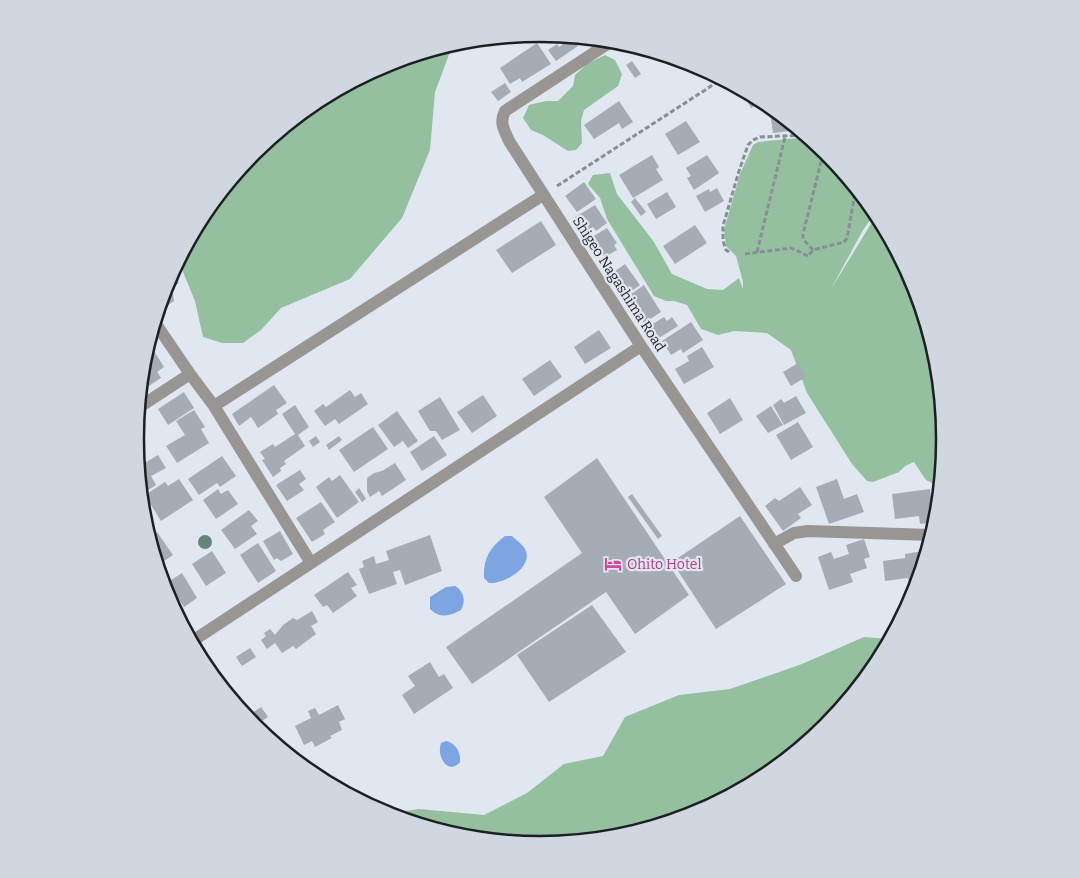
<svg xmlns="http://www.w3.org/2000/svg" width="1080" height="878" viewBox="0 0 1080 878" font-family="Bitter,serif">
	<rect width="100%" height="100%" fill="#e0e7f1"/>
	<!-- green -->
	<path fill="#94c0a0" d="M453 44 435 92 430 150 402 218 350 279 281 308 261 330 243 343H222L203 337 195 301 178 260 203 214 254 152 315 102 385 64Z
		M605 55 615 60 622 74 618 86 584 110 581 121 582 143 576 150 568 151 543 135 531 130 523 118 529 105 546 101H558L573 86 575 75 587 64Z
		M808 137 827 153 876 212 863 230 831 289 877 214 915 284 938 360 945 439 940 487 926 480 914 462 905 466 899 472 873 482 867 481 852 464 807 393 791 350 767 333 734 331 718 335 701 329 687 305 674 301H666L654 296 607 219 600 198 588 184 593 175 610 173 617 194 654 242 672 274 707 289 723 290 739 278 743 289V282L736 256 726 246 724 230 740 174 753 145 758 142Z
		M864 637 890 639 877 664 826 726 765 776 695 814 619 837 540 844 461 836 386 814 419 809 484 815 527 793 564 764 603 756 625 717 679 695 730 689 802 664Z"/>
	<!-- water -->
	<path fill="#7ca5e2" d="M505 536H512C516 540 524 545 526 551 532 569 503 584 489 583L484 578C483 559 490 547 505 536Z
		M455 586C464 591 466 601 461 610 450 616 440 619 430 609V597L446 587Z
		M446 741C456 743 461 753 460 762 448 776 436 756 441 743Z"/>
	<!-- building -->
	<path fill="#a6acb5" d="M572 37 578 46 556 61 548 50 557 44 559 47Z
		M537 43 551 64 522 82 520 78 510 84 500 68Z
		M632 61 641 74 635 78 626 65Z
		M505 83 511 92 498 101 491 92Z
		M740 88 763 101 751 108Z
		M619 101 633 122 622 129 619 123 594 139 584 125Z
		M769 105 799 130 773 133Z
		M686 121 700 142 678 155 665 134Z
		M652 155 659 167 656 169 663 180 633 198 619 175Z
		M707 155 719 173 694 190 687 178 691 176 686 168Z
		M584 182 596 199 577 212 565 196Z
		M717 188 724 201 705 212 696 196 709 189 710 192Z
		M667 192 676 207 656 219 647 204Z
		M635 198 646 212 641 216 631 202Z
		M595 205 607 223 596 231 593 227 585 232 575 217Z
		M541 221 556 245 512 273 496 250Z
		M695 225 707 243 675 264 663 246Z
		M607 228 617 243 614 245 617 250 605 257 592 237Z
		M625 264 640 285 626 295 611 274Z
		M172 273 179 283 172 288 174 301 159 311 158 310 166 284Z
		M644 285 661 312 644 323 627 297Z
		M664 317 667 321 672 317 678 326 656 340 648 327Z
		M691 322 703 340 683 353 681 349 671 355 662 341Z
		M599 330 611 348 585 364 574 347Z
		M702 347 714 367 684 384 675 369 689 361 687 356Z
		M152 348 164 367 157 372 161 378 144 389 140 383 143 360 145 353Z
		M550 360 562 377 534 396 522 379Z
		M798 363 806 377 791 386 783 372Z
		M274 385 287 403 276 410 278 414 258 428 251 417 239 426 232 414Z
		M350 390 355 397 361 393 368 404 339 424 335 419 325 426 314 411 323 404 326 407Z
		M184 392 194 408 168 425 158 409Z
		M483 395 497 416 472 433 457 412Z
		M796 396 806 413 784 425 773 405 781 399 784 403Z
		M440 397 460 430 442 440 436 431H430L418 411Z
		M730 398 743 420 720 434 707 413Z
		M295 405 309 427 298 435 305 446 284 461 286 464 280 468 281 471 273 477 262 460 265 459 260 452 273 444 275 447 295 434 282 414Z
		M771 406 783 425 768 433 756 416Z
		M194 410 205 427 201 429 209 443 177 463 166 446 185 435 176 421Z
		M397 411 418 441 408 448 403 441 394 447 378 425Z
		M798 422 813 447 791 460 776 435Z
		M373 427 388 449 354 472 339 450Z
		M316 436 320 442 313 447 309 441Z
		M339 436 342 440 329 450 326 445Z
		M434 436 447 455 422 471 410 452Z
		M158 455 166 468 151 476 156 485 140 495 138 467Z
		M222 456 236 476 220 487 217 483 199 495 188 479Z
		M597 458 689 595 635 634 606 592 472 684 446 647 582 553 544 497Z
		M395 463 406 480 382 496 379 491 370 497 367 491V478L374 473 382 471Z
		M300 470 306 479 299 484 304 490 287 501 276 485Z
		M340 475 359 502 337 518 316 487 329 477 332 481Z
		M179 479 193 500 161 521 145 495 165 482 168 486Z
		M837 479 844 499 857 494 864 512 829 524 816 487Z
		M800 487 812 505 798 514 801 518 783 531 765 506 775 498 779 501Z
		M359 488 366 499 362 502 355 492Z
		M218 489 221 494 228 490 238 504 216 519 203 500Z
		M930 489 934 522 920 524 919 516 895 519 892 494Z
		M632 494 662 536 658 539 628 497Z
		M321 502 335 522 323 530 325 534 312 542 296 518Z
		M249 510 258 521 251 526 257 534 235 549 221 530Z
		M740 516 786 584 716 629 672 562Z
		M280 531 293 554 281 561 277 558 274 560 263 541Z
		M157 532 173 555 158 565 149 538Z
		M430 535 442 571 405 585 400 570 393 572 397 584 369 594 359 569 364 567 362 561 374 556 376 564 389 560 386 551Z
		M864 539 870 557 864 559 867 568 850 574 853 582 829 590 818 557 831 552 834 559 849 554 846 545Z
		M258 543 276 571 258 583 240 555Z
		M212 551 226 573 206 586 192 564Z
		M923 551 924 561 917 586 910 587 908 578 885 581 883 561 905 558V554Z
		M348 572 357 585 351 588 357 596 333 613 327 605 323 607 314 595Z
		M182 573 197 598 184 607 168 582Z
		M592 605 626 652 549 702 517 655Z
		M312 611 318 622 311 626 316 634 296 649 293 646 282 653 275 643 267 649 261 640 266 636 264 633 270 629 275 635 283 625 293 618 297 620Z
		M250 648 256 657 242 666 236 657Z
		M430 662 439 677 444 674 453 688 414 714 402 695 415 686 408 676Z
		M338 705 345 719 339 722 342 730 330 736 332 738 315 747 312 741 304 745 295 726 311 718 308 711 315 708 319 715Z
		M261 707 268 717 254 726 246 717Z"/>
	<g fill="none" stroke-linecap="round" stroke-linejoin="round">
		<!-- path -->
		<path stroke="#898e95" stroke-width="3" stroke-dasharray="5 2.5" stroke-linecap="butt" d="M557 186 722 79
			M813 250 803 239V234L824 150
			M729 252 726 250 723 241V226L739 171 748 145 753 140 760 137 805 135
			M757 252 785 137
			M745 254 791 248 808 256 813 250 844 242 847 238 856 188"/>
		<!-- street -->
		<path stroke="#999592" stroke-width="12" d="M612 41 505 111C499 123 504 129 509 141L641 346 796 576
			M154 321 190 374 214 406 311 563
			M214 406 543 195
			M138 408 190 374
			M774 544 794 533 808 531 932 535
			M191 642 641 346"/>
	</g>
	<!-- trees -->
	<circle fill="#65877a" cx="205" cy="542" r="7"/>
	<!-- icons -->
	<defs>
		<g id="hotel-bare" transform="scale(1.35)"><path d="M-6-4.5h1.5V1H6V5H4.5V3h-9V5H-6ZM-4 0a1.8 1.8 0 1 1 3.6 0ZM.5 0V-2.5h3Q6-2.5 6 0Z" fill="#d1479c" stroke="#e0e7f1" stroke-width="2.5" paint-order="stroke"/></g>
	</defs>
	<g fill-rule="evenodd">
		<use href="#hotel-bare" x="613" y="564"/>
	</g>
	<g text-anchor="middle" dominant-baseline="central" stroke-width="4.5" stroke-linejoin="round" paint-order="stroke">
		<!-- street labels -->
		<g font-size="14" fill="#1d2023" stroke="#e0e7f1">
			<text transform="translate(619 284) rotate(57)">Shigeo Nagashima Road</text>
		</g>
		<!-- hotel labels -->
		<g font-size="14" fill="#b23c85" stroke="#e0e7f1" text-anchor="start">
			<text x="627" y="564">Ohito Hotel</text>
		</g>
	</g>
	<!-- crop -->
	<path d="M0 0H1080V878H0ZM540 42H540A396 396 0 0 1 936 438V440A396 396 0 0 1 540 836H540A396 396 0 0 1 144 440V438A396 396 0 0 1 540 42Z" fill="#d0d7e1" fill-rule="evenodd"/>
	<path fill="none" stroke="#1d2023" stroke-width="2.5" d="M540 42H540A396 396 0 0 1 936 438V440A396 396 0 0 1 540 836H540A396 396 0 0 1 144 440V438A396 396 0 0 1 540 42Z"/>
</svg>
